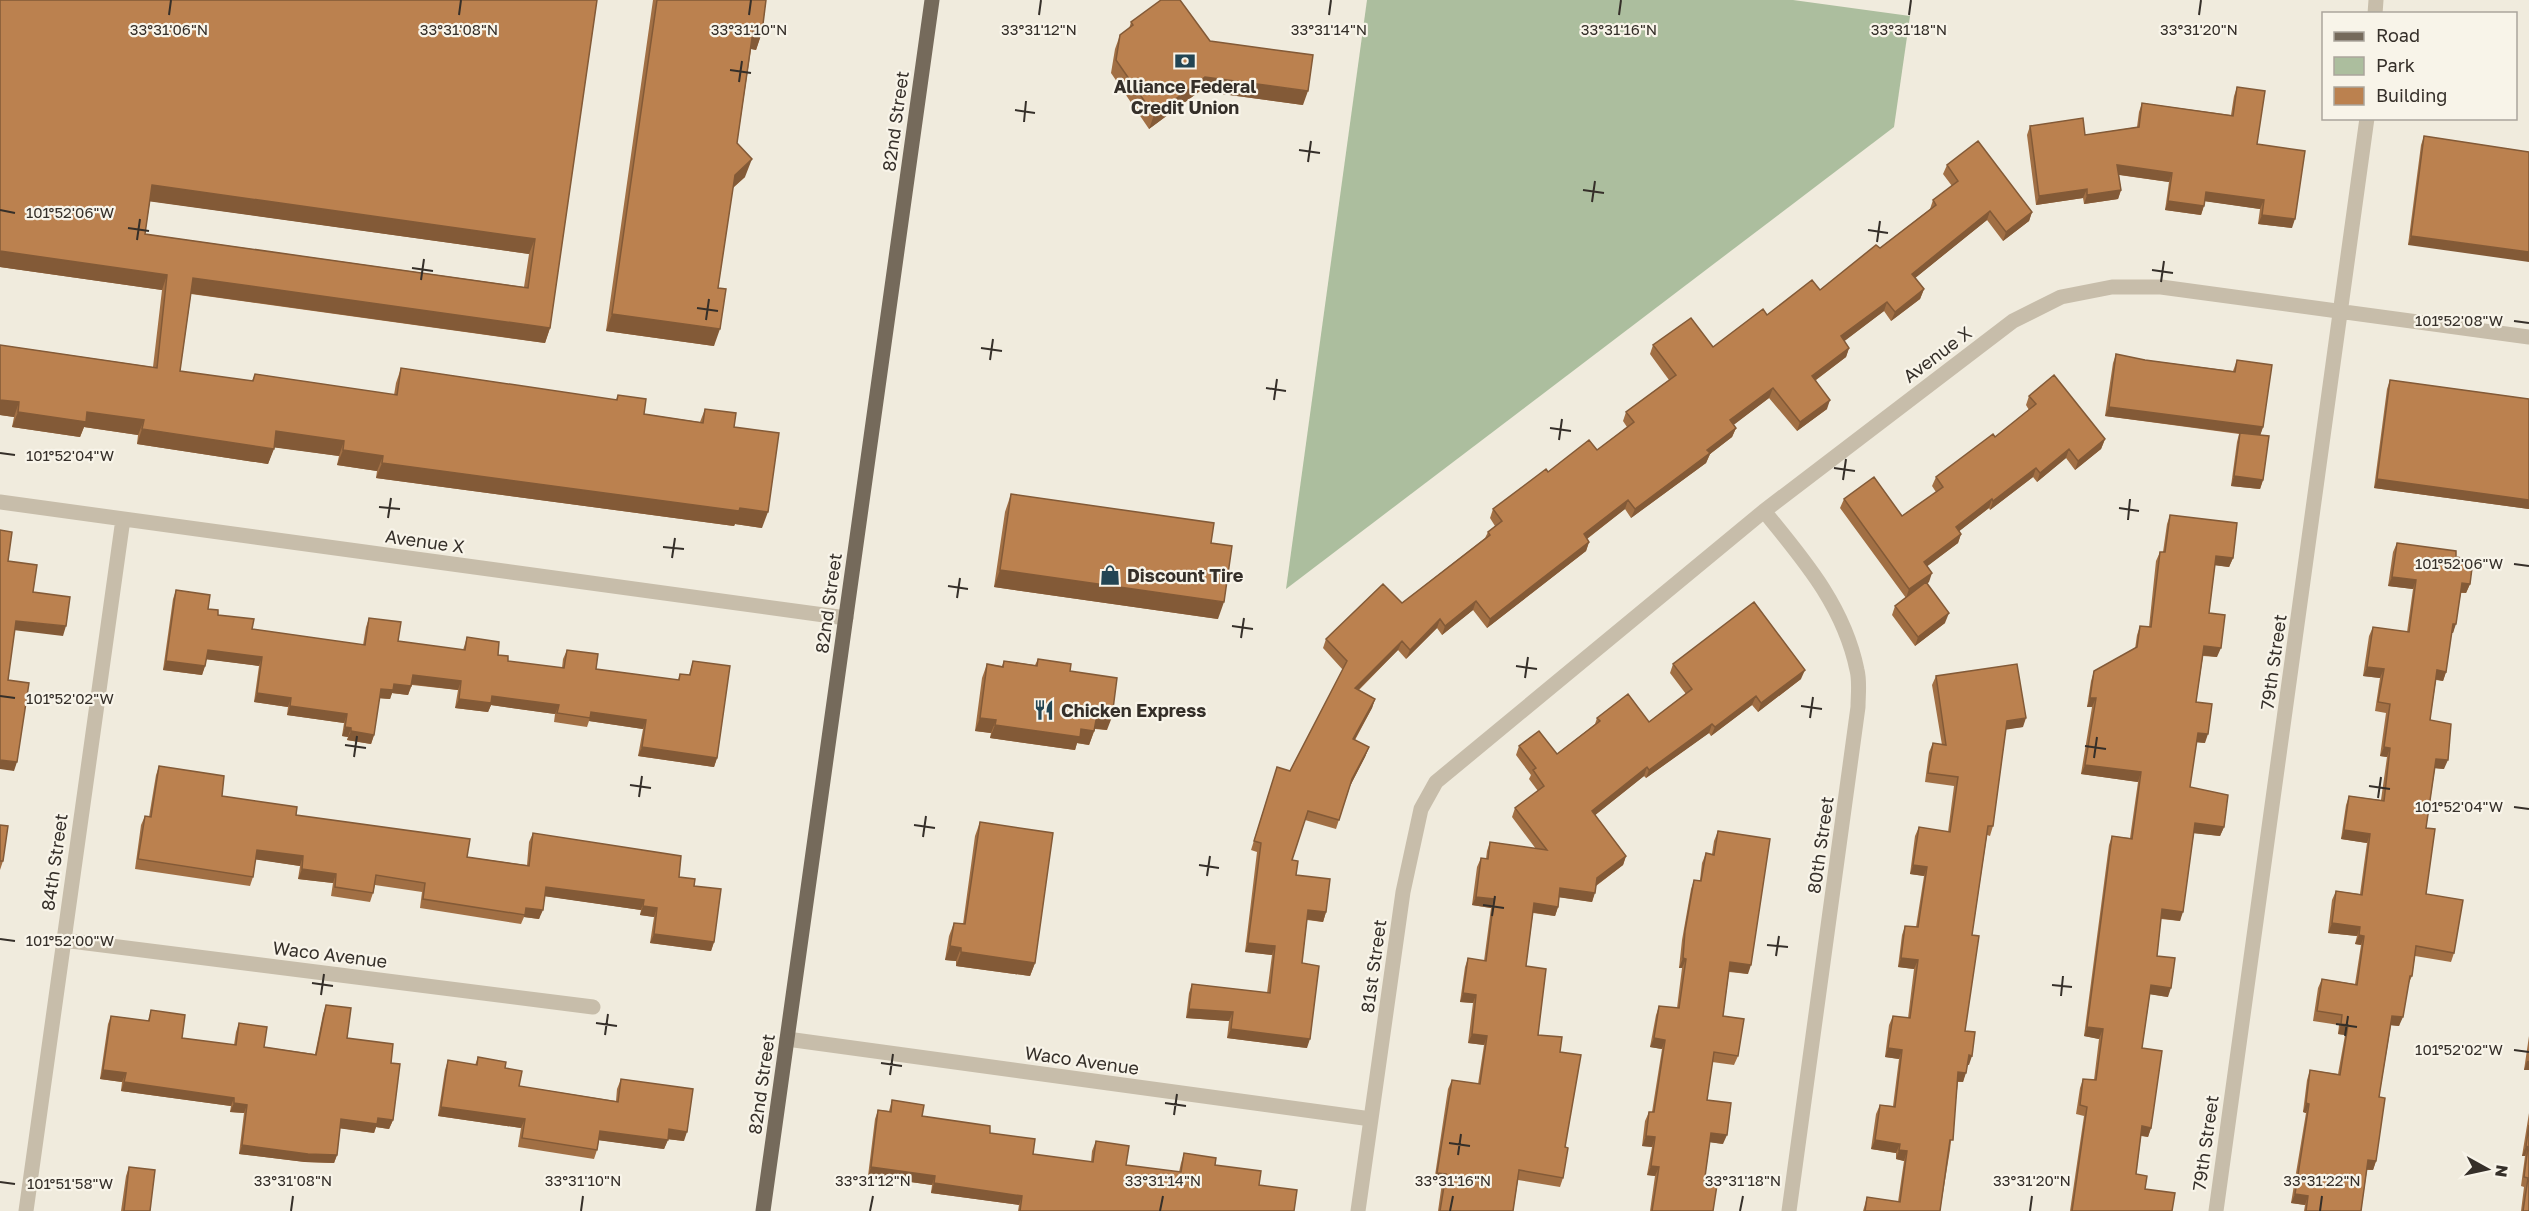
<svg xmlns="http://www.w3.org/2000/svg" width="2529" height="1211" viewBox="0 0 2529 1211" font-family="'Golos Text',sans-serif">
	<rect width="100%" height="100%" fill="#f0ebdd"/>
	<!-- green -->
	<path fill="#acbe9e" d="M1367 0H1793L1910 16 1894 127 1286 589Z"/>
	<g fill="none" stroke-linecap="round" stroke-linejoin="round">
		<!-- minor -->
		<path stroke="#c7bdaa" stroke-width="15" d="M2375 14 2376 0
			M0 502 846 618
			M1764 511C1804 560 1844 606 1857 670 1860 682 1858 695 1858 707L1789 1211
			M63 940 593 1007
			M787 1039 1371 1119
			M26 1211 123 519
			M1358 1211 1403 892 1421 809 1436 782 1764 511 2013 321 2061 297 2112 287H2161L2529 337
			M2216 1211 2367 118"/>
		<!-- major -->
		<path stroke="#756a5b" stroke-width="15" d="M763 1211 932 0"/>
	</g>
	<!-- wall -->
	<path fill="#a16f44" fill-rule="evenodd" d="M0 0H597L550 328 545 343 191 294 180 371 252 381 255 374 394 395 396 383 401 368 616 400 618 395 644 414 700 422 705 409 734 427 762 528 735 524 734 526 376 478 377 471 337 465 339 456 274 447 268 464 137 444 138 435 84 427 80 437 12 427 14 417 0 415V345L153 367 162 290 0 267ZM150 201 529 254 524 287 145 234Z
		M653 0H766L762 32 756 50 751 49 737 143 745 177 733 188 718 288 714 346 606 331Z
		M1131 22 1210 41 1303 105 1200 91 1149 129 1111 73 1115 49 1120 35 1129 29Z
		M2237 87 2257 144 2292 228 2258 224 2260 209 2205 201 2201 215 2165 210 2169 182 2119 175 2121 190 2118 199 2084 204 2083 198 2036 205 2027 135 2030 126 2085 135 2137 127 2139 112 2142 103 2231 115 2234 96Z
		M2424 136 2529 152 2408 245 2421 145Z
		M1947 165 2032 212 2029 221 2003 241 1987 220 1915 278 1924 289 1920 299 1891 321 1884 311 1844 341 1849 348 1846 357 1816 380 1827 409 1797 431 1769 398 1733 425 1736 428 1732 437 1710 454 1706 463 1631 518 1625 509 1587 539 1589 542 1586 551 1487 628 1473 610 1442 635 1437 628 1406 659 1398 650 1359 690 1375 699 1372 708 1355 740 1369 747 1365 757 1350 786 1336 829 1305 820 1292 860 1296 875 1326 912 1323 922 1307 920 1302 963 1307 1048 1227 1038 1229 1021 1186 1018 1189 993 1192 984 1267 993 1272 955 1245 952 1257 852 1251 850 1277 767 1290 771 1343 670 1323 648 1326 639 1402 603 1485 538 1488 532 1495 526 1490 518 1493 509 1548 472 1597 450 1627 427 1623 421 1626 412 1669 380 1650 354 1653 345 1713 347 1767 315 1820 290 1880 248 1930 209 1933 200 1952 186 1943 174Z
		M2116 354 2145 360 2233 371 2237 360 2263 427 2260 435 2263 480 2260 489 2231 486 2237 442 2239 434 2105 416 2113 363Z
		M2390 380 2529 399V509L2374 488 2387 389Z
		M2029 396 2105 439 2101 449 2075 470 2066 458 2037 482 2033 477 1990 510 1989 508 1959 531 1961 534 1958 543 1927 566 1929 582 1927 583 1945 623 1915 646 1892 615 1895 606 1906 598 1840 508 1844 499 1902 516 1936 492 1932 486 1936 477 1995 437 2029 410 2026 405Z
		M1011 494 1211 543 1218 619 994 587 1005 512Z
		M2170 515 2233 558 2229 567 2215 565 2209 613 2217 657 2203 656 2196 702 2205 743 2196 742 2190 787 2224 827 2220 836 2194 833 2180 921 2161 919 2157 956 2168 997 2150 994 2142 1048 2151 1128 2148 1137 2141 1136 2136 1174 2145 1189 2172 1211H2070L2084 1116 2076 1114 2080 1088 2083 1079 2094 1080 2099 1039 2084 1036 2109 845 2112 836 2130 838 2138 782 2081 774 2092 707H2087L2091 681 2094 671 2135 649 2137 635 2140 626 2149 627 2156 561 2160 552H2163L2167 524Z
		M2397 543 2456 557 2470 584 2466 593H2461L2453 633H2451L2446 672 2443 681 2436 680 2430 720 2444 769 2435 768 2426 828V894L2454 953 2451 962 2415 956 2412 976 2408 985 2399 1026 2391 1025 2379 1097 2376 1161 2373 1170H2367L2361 1211H2304L2305 1205 2291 1203 2306 1113 2303 1112 2307 1080 2310 1070 2338 1074 2345 1035 2338 1034 2339 1025 2313 1021 2318 988 2322 979 2355 984 2361 945 2355 944 2357 936 2328 933 2332 900 2336 891 2360 894 2367 843 2341 839 2346 805 2349 796 2381 800 2387 757 2380 756 2386 713 2375 711 2380 678 2363 676 2369 636 2373 627 2407 632 2413 589 2388 586 2393 552Z
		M176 590 218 615 252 629 363 645 366 627 369 618 398 641 463 650 467 637 508 661 562 668 563 659 567 650 596 669 678 680 680 674 689 675 693 661 717 758 714 767 638 756 643 729 589 721 587 727 554 722 555 714 491 705 488 712 455 708 458 690 412 685 408 695 392 693 390 699 379 698 374 735 371 744 347 740 348 737 342 736 344 723 287 715 288 707 254 702 259 666 206 659 205 666 202 675 163 670 173 599Z
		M1038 659 1070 671 1107 730 1095 729 1089 745 1077 743 1075 750 990 738 991 733 975 731 982 678 987 664 1002 666 1004 661 1035 665Z
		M1673 664 1801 679 1758 712 1752 705 1711 736 1709 733 1646 778 1644 776 1595 815 1626 856 1623 865 1596 886 1592 902 1559 897 1558 907 1555 916 1533 913 1526 966 1538 1035 1560 1052 1565 1147 1563 1178 1560 1187 1518 1180 1513 1211H1438L1442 1183 1434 1182 1448 1089 1452 1080 1478 1084 1484 1045 1468 1043 1473 1003 1460 1002 1465 967 1468 958 1484 961 1491 908 1472 905 1477 867 1481 858 1486 859 1487 851 1490 842 1536 849 1512 817 1515 808 1538 791 1529 779 1531 775 1516 755 1519 746 1557 754 1595 724 1597 718 1649 722 1686 694 1670 673Z
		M1936 676 2023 727 2006 729 1993 826 1990 836 1987 835 1972 935 1965 1031 1969 1065H1967L1963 1082H1958L1950 1150 1940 1211H1863L1867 1197 1898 1202 1904 1161 1896 1159V1153L1871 1149 1876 1114 1880 1105 1893 1106 1899 1059 1885 1057 1889 1025 1893 1016 1908 1018 1914 969 1898 967 1902 935 1905 926 1916 927 1924 876 1910 874 1915 836 1919 827 1948 832 1954 786 1925 782 1929 752 1933 743 1942 745 1932 685Z
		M159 766 222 796 296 815 467 857 527 865 529 842 533 833 679 877 694 886 714 942 711 951 650 943 654 917 640 915 641 910 545 896 539 919 524 917 521 924 420 908 422 892 375 885 373 893 370 902 331 896 333 883 298 879 300 866 255 859 253 877 250 886 135 869 141 825 145 816 149 817 156 775Z
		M980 822 1035 963 1030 976 956 966V961L945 960 949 936 954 923 963 924 975 836Z
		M0 825 3 861 0 870Z
		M1718 831 1748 974 1729 972 1723 1016 1738 1056 1734 1065 1712 1062 1707 1100 1723 1144 1710 1142 1704 1184 1713 1211H1650L1655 1176 1647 1175 1652 1147 1642 1146 1645 1121 1649 1112H1652L1662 1049 1650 1047 1656 1015 1659 1006 1677 1008 1682 968H1679L1682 940 1691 889 1694 880H1700L1702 863 1706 853 1712 854 1714 841Z
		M326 1005 347 1038 391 1063 393 1120 389 1129 376 1127 374 1133 340 1128 337 1155 334 1163 305 1162 239 1154 244 1113 230 1112 231 1106 121 1091 122 1082 100 1079 108 1024 111 1016 148 1021 151 1010 182 1038 234 1045 236 1032 239 1023 264 1047 315 1054 323 1014Z
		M2529 1036V1070H2524Z
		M478 1057 505 1068 519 1086 616 1101 617 1089 621 1079 684 1141 668 1139 664 1149 599 1140 597 1150 594 1159 518 1147 521 1128 438 1116 445 1070 448 1060 475 1065Z
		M892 1100 922 1116 990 1133 1033 1154 1091 1162 1092 1151 1096 1141 1126 1165 1179 1172 1181 1163 1184 1153 1215 1165 1259 1185 1294 1211H1018L1019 1205 931 1193 932 1185 868 1176 875 1119 878 1110 889 1111Z
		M2529 1113V1211H2521L2524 1187 2521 1186 2525 1156H2522Z
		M129 1167 150 1211H121L126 1176Z"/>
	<!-- shaded-wall -->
	<path fill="#835a37" d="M753 31 762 32 756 50 747 48Z
		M1205 77 1308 91 1303 105 1200 91 1149 129 1154 115Z
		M752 159 745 177 728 192 735 175Z
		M2117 165 2172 173 2169 182 2114 174Z
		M152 185 535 239 529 254 147 201Z
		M2087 189 2083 198 2036 205 2039 196Z
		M2121 190 2118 199 2084 204 2087 195Z
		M2206 192 2264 200 2260 209 2203 201Z
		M2168 201 2204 206 2201 215 2165 210Z
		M1990 211 1987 220 1909 283 1912 274Z
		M2032 212 2029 221 2003 241 2006 232Z
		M2262 215 2295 219 2292 228 2258 224Z
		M2411 236 2529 252V262L2408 245Z
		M0 251 167 275 162 290 0 267Z
		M193 278 550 328 545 343 187 293Z
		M1924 289 1920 299 1891 321 1895 312Z
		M1887 302 1884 311 1838 346 1841 336Z
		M612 314 720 329 714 346 606 331Z
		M1849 348 1846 357 1809 385 1812 376Z
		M1773 388 1769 398 1727 430 1730 420Z
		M0 400 19 402 14 417 0 415Z
		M1830 400 1827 409 1797 431 1800 422Z
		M2109 407 2263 427 2260 436 2105 416Z
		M18 412H87L144 420 138 435 84 427 80 437 12 427Z
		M1736 428 1732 437 1710 454 1706 463 1631 518 1635 509 1707 450Z
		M142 429 274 449 268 464 137 444Z
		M276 431 344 441 339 456 271 447Z
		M2105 439 2101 449 2075 470 2078 461Z
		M2069 449 2066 458 2037 482 2040 473Z
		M343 450 383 456 377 471 337 465Z
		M382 463 740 508 768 512 762 528 735 524 734 526 376 478Z
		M2036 468 2033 477 1990 510 1993 501Z
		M2234 476 2263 480 2260 489 2231 486Z
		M2377 479 2529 500V509L2374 488Z
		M1992 499 1989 508 1953 536 1956 527Z
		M1628 500 1625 509 1580 544 1584 534Z
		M1961 534 1958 543 1921 571 1924 562Z
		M1589 542 1586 551 1487 628 1490 619Z
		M2216 556 2233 558 2229 567 2213 565Z
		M1000 570 1224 602 1218 619 994 587Z
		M1932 573 1929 582 1906 598 1909 589Z
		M2392 577 2416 580 2413 589 2388 586Z
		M2462 583 2470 584 2466 593 2459 592Z
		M1476 601 1473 610 1442 635 1445 626Z
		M1949 613 1945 623 1915 646 1918 637Z
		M1440 619 1437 628 1406 659 1410 650Z
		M16 621 66 626 63 636 13 630Z
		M2453 624H2456L2453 633H2449Z
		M1402 641 1398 650 1351 697 1355 688Z
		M2204 646 2221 648 2217 657 2201 655Z
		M208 650 262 657 259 666 204 659Z
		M166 661 205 666 202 675 163 670Z
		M2367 667 2384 669 2380 678 2363 676Z
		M1805 670 1801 679 1758 712 1761 703Z
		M2437 670 2446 672 2443 681 2434 679Z
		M413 675 461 681 458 690 410 684Z
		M394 684 411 686 408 695 392 693 390 699 377 698 381 689Z
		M257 693 291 698 288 707 254 702Z
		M492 696 559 705 555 714 491 705 488 712 455 708 459 699Z
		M1756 696 1752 705 1711 736 1715 727Z
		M2090 698H2096L2092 707H2087Z
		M1375 699 1372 708 1350 748 1353 739Z
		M290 706 347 714 344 723 287 715Z
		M591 712 646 720 643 729 589 721Z
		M1097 715 1112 717 1107 730 1092 728Z
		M980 718 996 720 991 733 975 731Z
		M2026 718 2023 727 2004 730 2007 721Z
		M1712 724 1709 733 1646 778 1649 770Z
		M995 725 1081 729 1094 731 1089 745 1077 743 1075 750 990 738Z
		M345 727 351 728 348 737 342 736Z
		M351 731 374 735 371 744 347 740Z
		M2198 733 2208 734 2205 743 2194 742Z
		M642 747 717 758 714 767 638 756Z
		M1369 747 1365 757 1349 788 1352 779Z
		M2384 747 2390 748 2387 757 2380 756Z
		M2436 759 2448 760 2444 769 2433 768Z
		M0 760 17 762 14 771 0 769Z
		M2085 765 2141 772 2138 782 2081 774Z
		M1647 767 1644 776 1589 820 1592 811Z
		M2195 823 2224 827 2220 836 2192 833Z
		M2344 830 2370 834 2367 843 2341 839Z
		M257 850 303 856 300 866 253 859Z
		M1626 856 1623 865 1594 887 1597 878Z
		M1913 865 1927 867 1924 876 1910 874Z
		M302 869 336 874 333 883 298 879Z
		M546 887 644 900 641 910 543 896Z
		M1560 888 1595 893 1592 902 1557 897Z
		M1476 897 1494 899 1491 908 1472 905Z
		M1534 903 1558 907 1555 916 1530 912Z
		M643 906 657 908 654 917 640 915Z
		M526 908 543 910 539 919 524 917Z
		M2162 909 2183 912 2180 921 2159 918Z
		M1308 910 1326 912 1323 922 1305 919Z
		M2332 923 2360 927 2357 936 2328 933Z
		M654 934 714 942 711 951 650 943Z
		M2359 935 2364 936 2361 945 2355 944Z
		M1248 943 1275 946 1272 955 1245 952Z
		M950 946 961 948 956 961 945 960Z
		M961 952 1035 963 1030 976 956 966Z
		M1683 958 1686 959 1682 968H1679Z
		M1901 958 1918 960 1914 969 1898 967Z
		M1730 962 1751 965 1748 974 1727 971Z
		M2151 985 2171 988 2168 997 2148 994Z
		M1463 993 1476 995 1473 1003 1460 1002Z
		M1189 1009 1233 1012 1229 1021 1186 1018Z
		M2392 1016 2403 1017 2399 1026 2389 1025Z
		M2341 1024 2348 1025 2345 1035 2338 1034Z
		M2087 1027 2103 1029 2099 1039 2084 1036Z
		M1231 1029 1310 1039 1307 1048 1227 1038Z
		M1472 1034 1487 1036 1484 1045 1468 1043Z
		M1654 1038 1665 1040 1662 1049 1650 1047Z
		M1888 1048 1902 1050 1899 1059 1885 1057Z
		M1969 1055 1972 1056 1969 1065 1965 1064Z
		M2527 1061H2529V1070H2524Z
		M103 1070 126 1073 122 1082 100 1079Z
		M1958 1072 1966 1073 1963 1082 1955 1081Z
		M124 1082 234 1098 231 1106 121 1091Z
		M234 1103 247 1105 244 1113 230 1112Z
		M2306 1103 2309 1104 2306 1113 2303 1112Z
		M441 1107 525 1119 521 1128 438 1116Z
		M378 1118 393 1120 389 1129 376 1127 374 1133 337 1128 341 1119Z
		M2142 1126 2151 1128 2148 1137 2139 1135Z
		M669 1129 687 1132 684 1141 666 1139Z
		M600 1131 668 1140 664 1149 597 1140Z
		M1711 1133 1727 1135 1723 1144 1708 1142Z
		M1646 1136 1655 1137 1652 1147 1642 1146Z
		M1875 1140 1900 1144 1896 1153 1871 1149Z
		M242 1145 337 1155 334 1163 305 1162 239 1154Z
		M2526 1146 2528 1147 2525 1156H2522Z
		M1899 1150 1907 1151 1904 1161 1896 1159Z
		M2368 1160 2376 1161 2373 1170 2365 1169Z
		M1651 1166 1659 1167 1655 1176 1647 1175Z
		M871 1167 935 1176 932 1185 868 1176Z
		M1437 1173 1446 1174 1442 1183 1434 1182Z
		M934 1183 1022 1196 1019 1205 931 1193Z
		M2295 1194 2308 1196 2305 1205 2291 1203Z"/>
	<!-- building -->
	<path fill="#bb814f" stroke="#835a37" stroke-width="1.5" fill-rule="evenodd" d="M0 0H597L550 328 193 278 180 371 253 381 255 374 397 395 401 368 617 400 618 395 646 399 644 414 703 423 705 409 736 413 734 427 779 433 768 512 740 508 739 511 382 463 383 456 343 450 344 441 276 431 274 449 142 429 144 420 87 412 86 422 18 412 19 402 0 400V345L157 368 167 275 0 251ZM152 185 535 239 528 288 145 234Z
		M657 0H766L762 32 753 31 737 143 752 159 735 175 718 288 726 289 720 329 612 314Z
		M1161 0H1180L1210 41 1313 55 1308 91 1205 77 1154 115 1116 60 1120 35 1133 25 1131 22Z
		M2237 87 2265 91 2257 144 2305 151 2295 219 2262 215 2264 200 2206 192 2204 206 2168 201 2172 173 2117 165 2121 190 2087 195V189L2039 196 2030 126 2083 118 2085 135 2139 127 2142 103 2233 116Z
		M2424 136 2529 152V252L2411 236Z
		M1978 141 2032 212 2006 232 1990 211 1912 274 1924 289 1895 312 1887 302 1841 336 1849 348 1812 376 1830 400 1800 422 1773 388 1730 420 1736 428 1707 450 1710 453 1635 509 1628 500 1584 534 1589 542 1490 619 1476 601 1445 626 1440 619 1410 650 1402 641 1355 688 1375 699 1353 739 1369 747 1352 779 1339 820 1308 811 1292 860 1298 861 1296 875 1330 879 1326 912 1308 910 1302 963 1319 966 1310 1039 1231 1029 1233 1012 1189 1009 1192 984 1270 993 1275 946 1248 943 1261 843 1254 841 1277 767 1290 771 1347 661 1326 639 1383 584 1402 603 1490 535 1488 532 1502 521 1493 509 1546 469 1548 472 1589 440 1597 450 1634 422 1626 412 1676 375 1653 345 1691 318 1713 347 1763 309 1767 315 1812 280 1820 290 1876 245 1880 248 1936 205 1933 200 1958 181 1947 165Z
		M2116 354 2145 360 2235 372 2237 360 2272 365 2263 427 2109 407Z
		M2054 375 2105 439 2078 461 2069 449 2040 473 2036 468 1993 501 1992 499 1956 527 1961 534 1924 562 1932 573 1909 589 1844 499 1874 477 1902 516 1943 487 1936 477 1993 434 1995 437 2036 404 2029 396Z
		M2390 380 2529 399V500L2377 479Z
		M2240 433 2269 436 2263 480 2234 476Z
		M1011 494 1214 523 1211 543 1232 546 1224 602 1000 570Z
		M2170 515 2237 523 2233 558 2216 556 2209 613 2225 615 2221 648 2204 646 2196 702 2212 704 2208 734 2198 733 2190 787 2228 795 2224 827 2195 823 2183 912 2162 909 2157 956 2175 958 2171 988 2151 985 2142 1048 2162 1051 2151 1128 2142 1126 2136 1174 2147 1176 2145 1189 2175 1193 2172 1211H2072L2087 1107 2080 1105 2083 1079 2096 1080 2103 1029 2087 1027 2112 836 2132 839 2141 772 2085 765 2096 698H2090L2094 671 2137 647 2140 626 2151 627 2160 552H2165Z
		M0 530 12 532 8 561 37 565 33 592 70 597 66 626 16 621 8 680 29 683 17 762 0 760Z
		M2397 543 2456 551V557L2473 560 2470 584 2462 583 2456 624H2453L2446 672 2437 670 2430 720 2451 724 2448 760 2436 759 2426 828 2435 829 2426 894 2463 900 2454 953 2416 946 2412 976H2410L2403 1017 2392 1016 2379 1097 2385 1098 2376 1161 2368 1160 2361 1211H2306L2308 1196 2295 1194 2309 1104 2306 1103 2310 1070 2340 1075 2348 1025 2341 1024 2342 1015 2317 1011 2322 979 2357 985 2364 936 2359 935 2360 927 2332 923 2336 891 2362 895 2370 834 2344 830 2349 796 2384 801 2390 748 2384 747 2390 704 2378 702 2384 669 2367 667 2373 627 2409 632 2416 580 2392 577Z
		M1926 582 1949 613 1918 637 1895 606Z
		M176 590 210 595 208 609 218 610V615L254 619 252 629 365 645 369 618 401 622 398 641 465 650 467 637 499 642 498 655 508 656V661L564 668 567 650 598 654 596 669 679 680 680 674 690 675 693 661 730 666 717 758 642 747 646 720 591 712 590 718 557 713 559 705 492 696 491 703 459 699 461 681 413 675 411 686 394 684 393 690 381 689 374 735 351 731V728L345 727 347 714 290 706 291 698 257 693 262 657 208 650 205 666 166 661Z
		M1754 602 1805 670 1761 703 1756 696 1715 727 1712 724 1649 770 1647 767 1592 811 1626 856 1597 878 1595 893 1560 888 1558 907 1534 903 1526 966 1546 969 1538 1035 1562 1037 1560 1052 1581 1055 1565 1147 1568 1148 1563 1178 1519 1170 1513 1211H1440L1446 1174 1437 1173 1452 1080 1480 1084 1487 1036 1472 1034 1476 995 1463 993 1468 958 1486 961 1494 899 1476 897 1481 858 1488 859 1490 842 1547 850 1515 808 1544 786 1533 770 1536 768 1519 746 1539 731 1557 754 1600 721 1597 718 1628 694 1649 722 1692 689 1673 664Z
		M1038 659 1071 664 1070 671 1117 678 1112 717 1097 715 1094 731 1081 729 1080 737 995 725 996 720 980 718 987 664 1003 667 1004 661 1037 666Z
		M2017 664 2026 718 2007 721 1993 826H1988L1972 935 1979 936 1965 1031 1975 1032 1972 1056 1969 1055 1966 1073 1958 1072 1953 1140H1950L1940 1211H1865L1867 1197 1900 1202 1907 1151 1899 1150 1900 1144 1875 1140 1880 1105 1895 1107 1902 1050 1888 1048 1893 1016 1910 1018 1918 960 1901 958 1905 926 1918 927 1927 867 1913 865 1919 827 1950 832 1958 777 1928 773 1933 743 1946 745 1936 676Z
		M159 766 224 776 222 796 297 807 296 815 470 839 467 857 529 866 533 833 681 856 679 877 695 879 694 886 721 889 714 942 654 934 657 908 643 906 644 900 546 887 543 910 526 908 525 915 423 899 425 883 376 875 373 893 335 887 336 874 302 869 303 856 257 850 253 877 138 859 145 816 151 817Z
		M980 822 1053 833 1035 963 961 952V948L950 946 954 923 965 924Z
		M0 825 8 826 3 861H0Z
		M1718 831 1770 839 1751 965 1730 962 1723 1016 1744 1019 1738 1056 1714 1052 1707 1100 1731 1103 1727 1135 1711 1133 1704 1184 1717 1185 1713 1211H1652L1659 1167 1651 1166 1655 1137 1646 1136 1649 1112H1654L1665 1040 1654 1038 1659 1006 1679 1008 1686 959 1683 958 1685 931 1694 880 1701 881 1706 853 1714 855Z
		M326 1005 351 1008 347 1038 393 1044 391 1063 400 1064 393 1120 378 1118 377 1124 341 1119 337 1155 308 1154 242 1145 247 1105 234 1103V1098L124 1082 126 1073 103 1070 111 1016 149 1021 151 1010 185 1015 182 1038 236 1045 239 1023 267 1027 264 1047 316 1055Z
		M478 1057 506 1062 505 1068 522 1071 519 1086 618 1102 621 1079 693 1089 687 1132 669 1129 668 1140 600 1131 597 1150 522 1138 525 1119 441 1107 448 1060 477 1065Z
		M892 1100 924 1105 922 1116 990 1126V1133L1035 1139 1033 1154 1093 1162 1096 1141 1129 1146 1126 1165 1181 1172 1184 1153 1216 1158 1215 1165 1261 1171 1259 1185 1297 1190 1294 1211H1020L1022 1196 934 1183 935 1176 871 1167 878 1110 891 1112Z
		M2529 1125V1211H2523L2528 1178 2524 1177 2528 1147 2526 1146Z
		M129 1167 155 1170 150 1211H124Z"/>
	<!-- ticks -->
	<path fill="none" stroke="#352f29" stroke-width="2" d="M169 15 171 0M459 15 461 0M749 15 751 0M1039 15 1041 0M1329 15 1331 0M1619 15 1621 0M1909 15 1911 0M2199 15 2201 0M730 70 751 73M739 82 742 61M1015 110 1035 113M1024 122 1026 101M1299 150 1320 153M1308 162 1311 141M1583 190 1604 193M1592 202 1595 181M0 210 15 213M128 228 149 231M1868 230 1888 233M137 240 140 219M1877 242 1880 221M412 268 433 271M2152 270 2173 273M421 280 424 259M2161 282 2164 261M697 308 718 311M706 320 709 299M2514 321 2529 323M981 348 1002 351M990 360 993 339M1266 388 1286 391M1274 400 1277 379M1550 428 1571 431M1559 440 1562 419M0 453 15 455M1834 468 1855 471M1843 480 1846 459M379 507 400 509M2119 508 2139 511M388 518 391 498M2128 520 2130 499M663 547 684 549M672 558 675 538M2514 564 2529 566M948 586 968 589M957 598 960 578M1232 626 1253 629M1241 638 1244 618M1516 666 1537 669M1525 678 1528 657M0 696 15 698M1801 706 1822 709M1810 718 1813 697M345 745 366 748M2085 746 2106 749M354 757 357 736M2094 758 2097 737M630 785 651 788M2369 786 2390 789M639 797 642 776M2378 798 2381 777M2514 807 2529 809M914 825 935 828M923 837 926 816M1199 865 1219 868M1207 876 1210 856M1483 905 1504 908M1492 916 1495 896M0 939 15 941M1767 945 1788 947M1776 956 1779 936M312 983 333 986M2052 985 2072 987M321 995 324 974M2061 996 2063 976M596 1023 617 1026M2336 1024 2357 1027M605 1035 608 1014M2345 1036 2348 1016M2514 1050 2529 1052M881 1063 902 1066M890 1075 893 1054M1165 1103 1186 1106M1174 1115 1177 1094M1449 1143 1470 1146M1458 1155 1461 1134M0 1182 15 1184M291 1211 293 1196M581 1211 583 1196M870 1211 873 1196M1160 1211 1163 1196M1450 1211 1453 1196M1740 1211 1743 1196M2030 1211 2032 1196M2320 1211 2322 1196"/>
	<!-- icons -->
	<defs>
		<g id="bank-bare" transform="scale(1.62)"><path d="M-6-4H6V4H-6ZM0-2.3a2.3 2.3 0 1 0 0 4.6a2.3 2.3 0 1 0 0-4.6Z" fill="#224553" stroke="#f8f4e9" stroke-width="2.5" paint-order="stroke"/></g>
		<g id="shop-bare" transform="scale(1.62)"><path d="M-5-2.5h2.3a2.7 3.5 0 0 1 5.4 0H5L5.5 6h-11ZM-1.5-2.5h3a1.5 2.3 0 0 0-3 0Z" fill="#224553" stroke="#f8f4e9" stroke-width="2.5" paint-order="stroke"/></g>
		<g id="restaurant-bare" transform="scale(1.62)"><path d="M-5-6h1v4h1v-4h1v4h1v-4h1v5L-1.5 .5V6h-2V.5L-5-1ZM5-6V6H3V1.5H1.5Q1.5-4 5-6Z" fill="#224553" stroke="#f8f4e9" stroke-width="2.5" paint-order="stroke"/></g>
	</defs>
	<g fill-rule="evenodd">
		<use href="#bank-bare" x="1185" y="61"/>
		<use href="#shop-bare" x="1110" y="575"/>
		<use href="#restaurant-bare" x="1044" y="710"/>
	</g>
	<g text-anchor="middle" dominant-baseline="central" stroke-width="4.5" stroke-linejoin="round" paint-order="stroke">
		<!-- poi labels -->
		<g font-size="18" font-weight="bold" fill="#352f29" stroke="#f8f4e9" text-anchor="start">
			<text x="1185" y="86" text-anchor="middle">Alliance Federal<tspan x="1185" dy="21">Credit Union</tspan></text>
			<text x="1127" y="575">Discount Tire</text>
			<text x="1061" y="710">Chicken Express</text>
		</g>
		<!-- street labels -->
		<g font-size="18" fill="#352f29" stroke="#f8f4e9">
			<text transform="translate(895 121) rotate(-82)">82nd Street</text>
			<text transform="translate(1937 354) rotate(-37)">Avenue X</text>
			<text transform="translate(425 541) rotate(8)">Avenue X</text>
			<text transform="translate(828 603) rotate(-82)">82nd Street</text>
			<text transform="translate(2273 662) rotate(-82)">79th Street</text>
			<text transform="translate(1820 845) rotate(-82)">80th Street</text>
			<text transform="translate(54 862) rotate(-82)">84th Street</text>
			<text transform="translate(330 954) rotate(7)">Waco Avenue</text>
			<text transform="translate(1373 966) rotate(-82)">81st Street</text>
			<text transform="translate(1082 1060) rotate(8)">Waco Avenue</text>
			<text transform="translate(761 1084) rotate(-82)">82nd Street</text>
			<text transform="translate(2205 1143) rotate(-82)">79th Street</text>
		</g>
	</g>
	<g font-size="15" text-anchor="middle" fill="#352f29" stroke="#f8f4e9" stroke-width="4.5" stroke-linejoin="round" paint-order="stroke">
		<text x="169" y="35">33°31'06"N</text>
		<text x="459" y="35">33°31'08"N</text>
		<text x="749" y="35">33°31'10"N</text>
		<text x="1039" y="35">33°31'12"N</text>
		<text x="1329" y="35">33°31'14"N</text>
		<text x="1619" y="35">33°31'16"N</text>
		<text x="1909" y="35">33°31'18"N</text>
		<text x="2199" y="35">33°31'20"N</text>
		<text x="70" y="218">101°52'06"W</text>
		<text x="2459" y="326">101°52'08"W</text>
		<text x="70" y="461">101°52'04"W</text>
		<text x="2459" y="569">101°52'06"W</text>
		<text x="70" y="704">101°52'02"W</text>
		<text x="2459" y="812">101°52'04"W</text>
		<text x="70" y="946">101°52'00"W</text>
		<text x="2459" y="1055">101°52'02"W</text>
		<text x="293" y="1186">33°31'08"N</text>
		<text x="583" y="1186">33°31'10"N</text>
		<text x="873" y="1186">33°31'12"N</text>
		<text x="1163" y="1186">33°31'14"N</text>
		<text x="1453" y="1186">33°31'16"N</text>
		<text x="1743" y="1186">33°31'18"N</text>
		<text x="2032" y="1186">33°31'20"N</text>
		<text x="2322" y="1186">33°31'22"N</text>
		<text x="70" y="1189">101°51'58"W</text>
	</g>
	<!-- legend -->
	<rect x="2322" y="12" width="195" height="108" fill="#f8f4e9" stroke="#aaa59c" stroke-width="1.5"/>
	<rect x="2334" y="32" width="30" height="9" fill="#756a5b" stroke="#aaa59c" stroke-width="1.5"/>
	<text x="2376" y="42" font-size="18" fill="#352f29">Road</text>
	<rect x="2334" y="57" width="30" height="18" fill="#acbe9e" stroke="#aaa59c" stroke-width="1.5"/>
	<text x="2376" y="72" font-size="18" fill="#352f29">Park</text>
	<rect x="2334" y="87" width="30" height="18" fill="#bb814f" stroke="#aaa59c" stroke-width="1.5"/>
	<text x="2376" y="102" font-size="18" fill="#352f29">Building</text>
	<!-- north arrow -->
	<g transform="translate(2487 1169) rotate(98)" stroke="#f8f4e9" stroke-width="4.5" paint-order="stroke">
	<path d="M0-4.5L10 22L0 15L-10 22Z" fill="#352f29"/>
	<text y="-9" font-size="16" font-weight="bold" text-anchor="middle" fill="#352f29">N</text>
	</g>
</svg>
